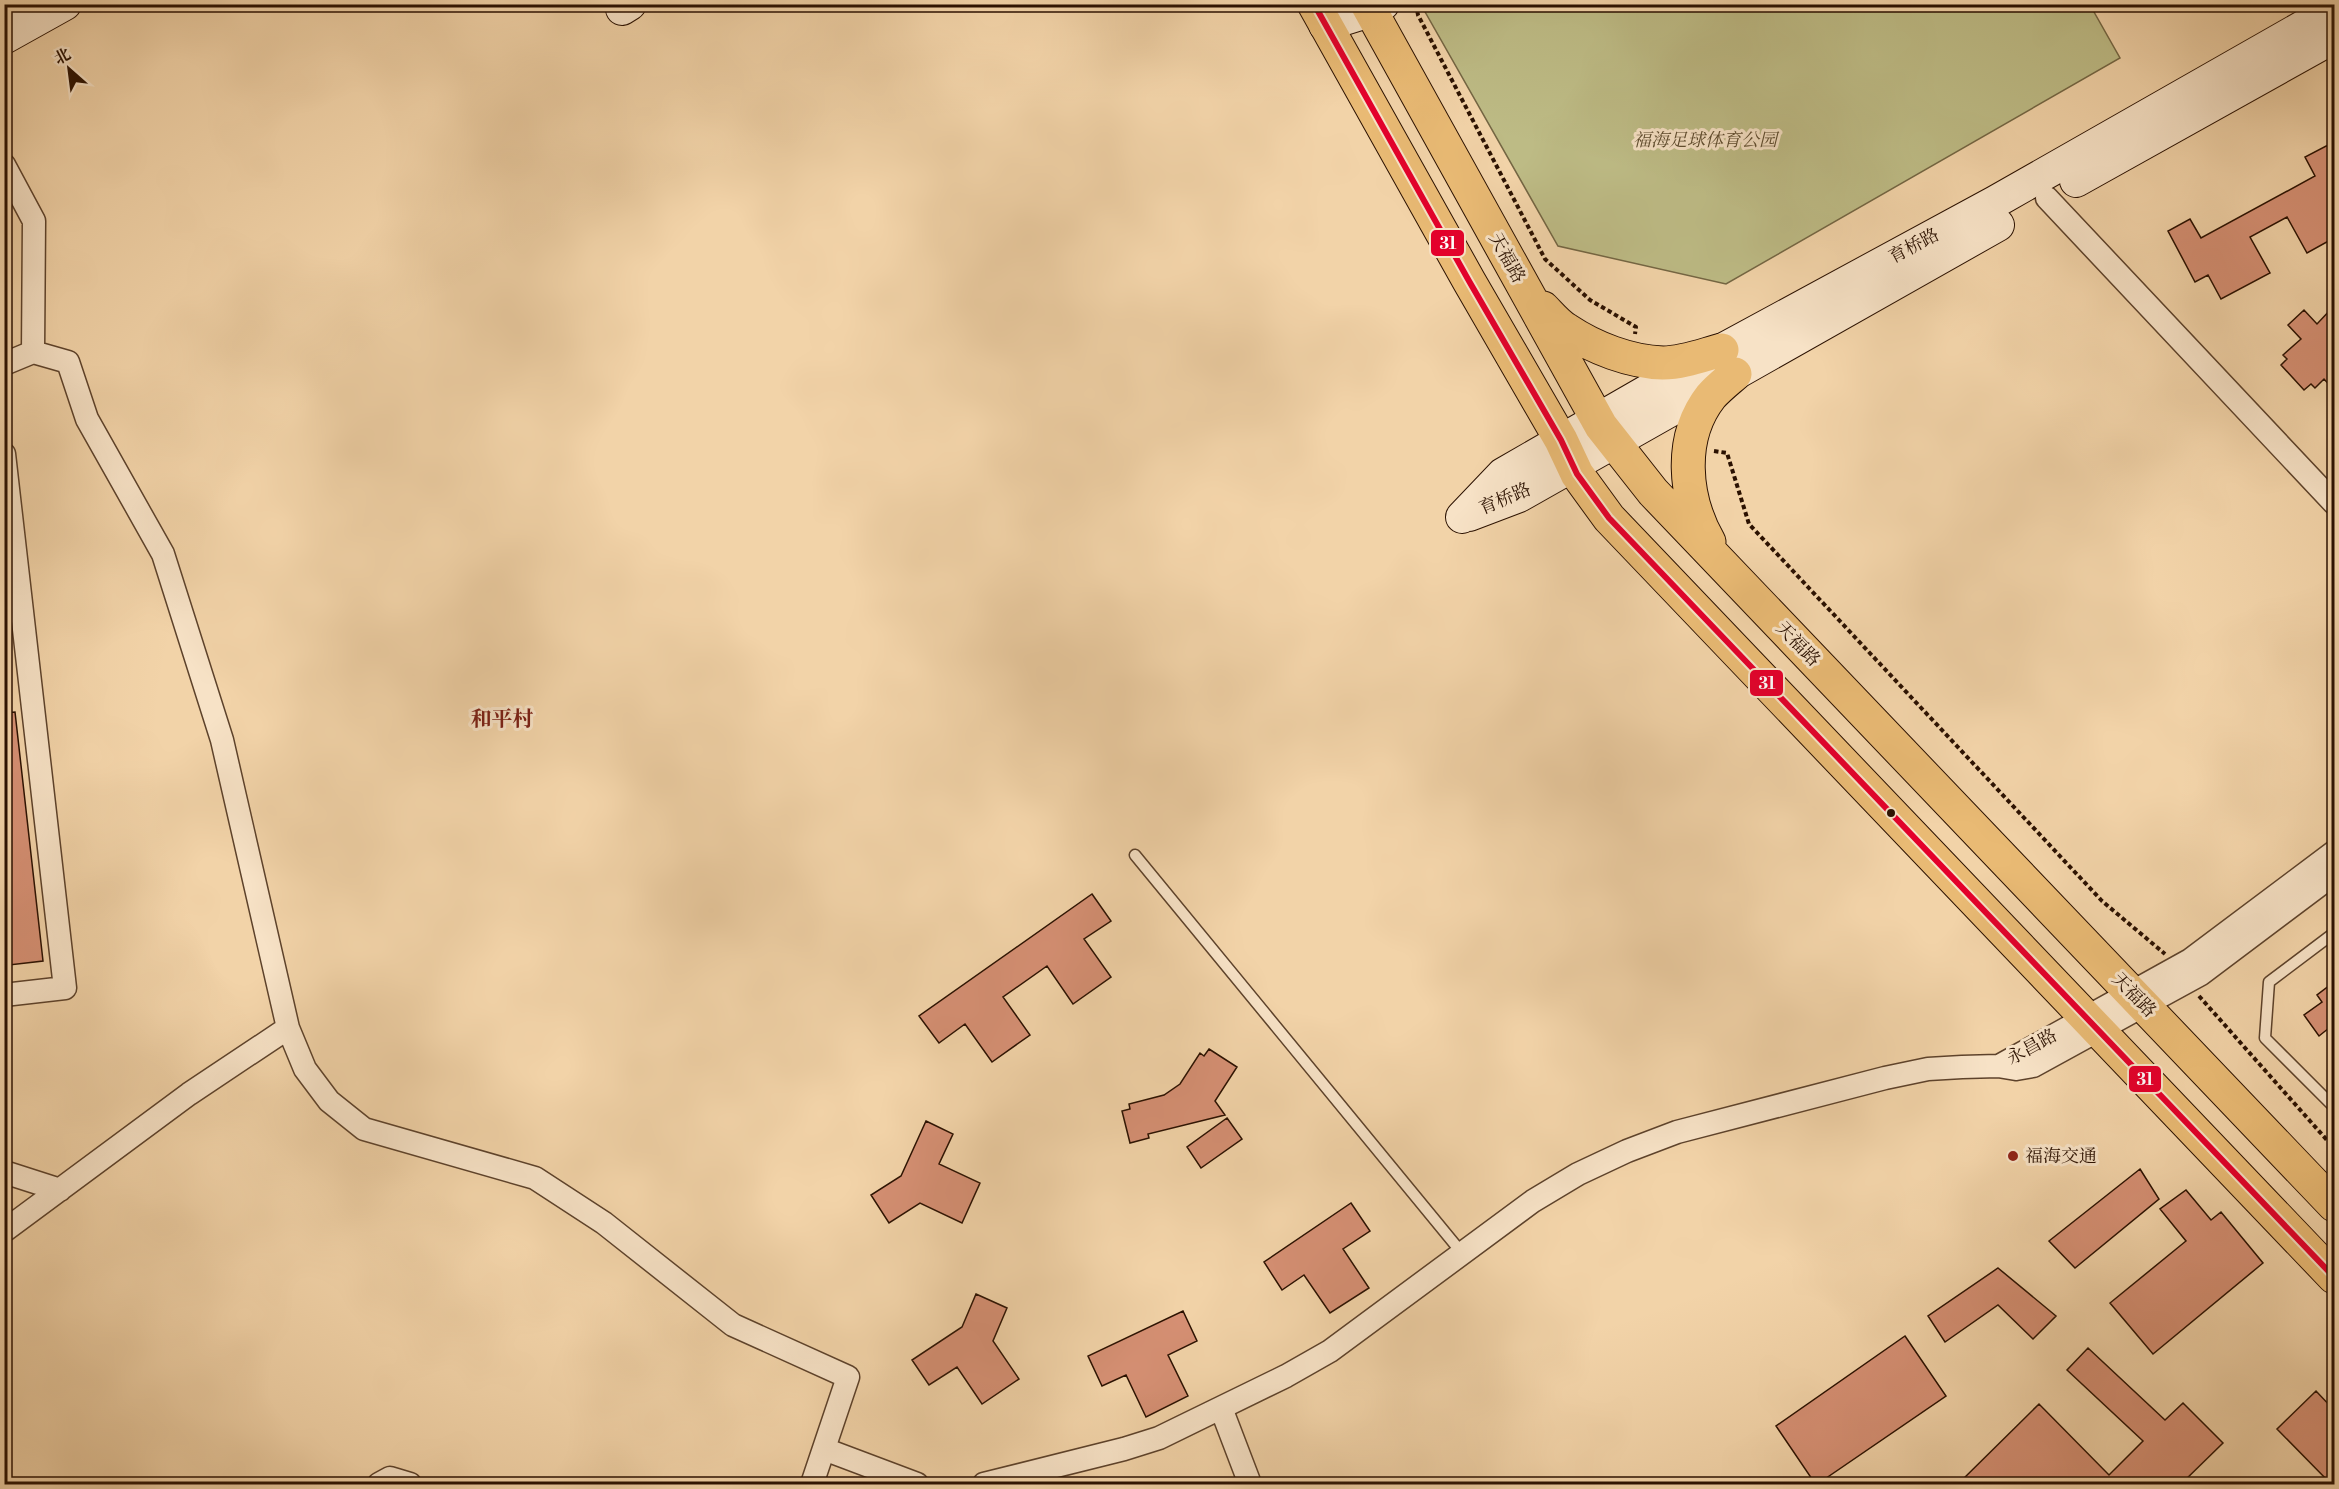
<svg xmlns="http://www.w3.org/2000/svg" width="2339" height="1489" viewBox="0 0 2339 1489" font-family="'Libre Bodoni','Noto Serif SC',serif">
	<rect width="100%" height="100%" fill="#f2d3a8"/>
	<filter id="stains"><feTurbulence type="fractalNoise" baseFrequency=".00333" numOctaves="4"/><feColorMatrix values="0 0 0 0 .2 0 0 0 0 .09 0 0 0 0 .02 0 0 0 .5 -.17"/></filter>
	<radialGradient id="worn" r=".72"><stop offset=".6" stop-color="#630" stop-opacity="0"/><stop offset="1" stop-color="#630" stop-opacity=".3"/></radialGradient>
	<!-- green -->
	<path fill="#bdbb85" stroke="#746643" stroke-width="1.5" d="M1434 4 2090 5 2120 58 1726 284 1558 246 1424 10Z"/>
	<!-- building -->
	<path fill="#d69074" stroke="#2b1101" stroke-width="1.5" d="M2328 145 2334 158V238L2307 253 2287 217 2250 237 2270 273 2221 299 2208 275 2195 282 2168 231 2190 219 2201 238 2315 176 2305 157Z
		M2334 306V390L2324 379 2315 388 2311 384 2304 390 2281 365 2287 359 2283 355 2301 339 2288 325 2304 310 2317 324Z
		M15 712 43 961 9 965 4 929V713Z
		M1092 894 1111 921 1084 939 1111 977 1073 1004 1047 966 1003 997 1030 1035 992 1062 965 1024 939 1043 919 1016Z
		M2334 982V1024L2319 1036 2304 1015 2322 1002 2317 995Z
		M1209 1049 1237 1067 1215 1101 1225 1115 1148 1134 1149 1138 1130 1143 1122 1111 1130 1109 1129 1104 1164 1095 1180 1084 1200 1053 1204 1056Z
		M1227 1118 1242 1139 1201 1168 1187 1147Z
		M926 1121 953 1134 939 1164 980 1183 962 1223 920 1203 889 1223 871 1195 901 1176Z
		M2140 1169 2159 1199 2075 1268 2049 1241Z
		M2186 1190 2211 1220 2221 1212 2263 1263 2153 1354 2110 1303 2186 1241 2160 1209Z
		M1351 1203 1370 1231 1343 1249 1369 1288 1330 1313 1304 1275 1282 1290 1264 1262Z
		M1998 1268 2056 1316 2033 1339 1998 1305 1945 1342 1928 1316Z
		M976 1294 1007 1308 993 1341 1019 1379 982 1404 957 1367 929 1385 912 1360 962 1327Z
		M1183 1311 1197 1341 1168 1355 1188 1396 1146 1417 1126 1375 1102 1386 1088 1356Z
		M1905 1336 1946 1396 1816 1485 1776 1426Z
		M2088 1348 2165 1420 2183 1403 2223 1443 2180 1485H1957L2039 1404 2109 1475 2143 1441 2067 1370Z
		M2316 1391 2334 1410V1485H2332L2277 1429Z"/>
	<g fill="none" stroke-linecap="round" stroke-linejoin="round">
		<!-- lane casing -->
		<g stroke="#5d422b" stroke-width="13">
			<path id="lane" d="M1135 855 1462 1253
				M2334 933 2269 982 2265 1038 2334 1107"/>
		</g>
		<!-- street casing -->
		<g stroke="#5d422b" stroke-width="25">
			<path id="street" d="M4 165 34 221 33 352 4 364
				M2047 198 2334 503
				M33 352 68 362 87 419 163 554 222 740 288 1028 305 1069 329 1101 364 1129 535 1178 604 1223 733 1325 848 1377 812 1484
				M4 454 65 988 4 995
				M1999 1066 2190 960 2334 852
				M4 1172 60 1190
				M4 1231 189 1094 288 1028
				M1221 1408 1250 1484
				M824 1449 917 1484
				M379 1484 390 1478 410 1484
				M984 1484 1124 1449 1159 1438 1286 1376 1330 1351 1533 1201 1578 1174 1627 1151 1677 1132 1885 1078 1928 1069 1962 1067 1998 1066 2016 1069 2033 1066 2201 974 2334 874"/>
		</g>
		<!-- secondary casing -->
		<g stroke="#2b1101" stroke-width="34">
			<path id="secondary" d="M622 9 630 4
				M4 11 17 4
				M1325 25 1370 11 1383 4
				M4 38 65 4
				M2076 181 2334 37
				M1469 515 1519 496 1998 225
				M1462 517 1503 474 1661 383 1995 202 2334 9"/>
		</g>
		<!-- primary casing -->
		<g stroke="#2b1101" stroke-width="35">
			<path id="primary" d="M1314 4 1469 281 1561 440 1577 474 1609 518 2334 1277
				M1367 4 1601 426 1653 492 2334 1205
				M1543 308C1550 315 1558 325 1567 330 1594 348 1630 362 1663 363 1683 363 1703 355 1722 350
				M1709 542C1684 498 1678 438 1711 396 1718 388 1727 381 1735 374"/>
		</g>
		<!-- path -->
		<path stroke="#2b1101" stroke-width="4" stroke-dasharray="4.5 3" stroke-linecap="butt" d="M1416 4 1418 15 1545 259 1590 300 1636 327 1635 334
			M1714 451 1727 453 1749 524 2102 901 2165 954
			M2199 996 2334 1148"/>
		<!-- lane -->
		<use href="#lane" stroke="#f7e2c6" stroke-width="10"/>
		<!-- street -->
		<use href="#street" stroke="#f7e2c6" stroke-width="22"/>
		<!-- secondary -->
		<use href="#secondary" stroke="#f7e2c6" stroke-width="32"/>
		<!-- primary -->
		<use href="#primary" stroke="#e9ba74" stroke-width="33"/>
		<!-- bus-1 casing -->
		<g stroke="#f7e2c6" stroke-width="10">
			<path id="bus-1" d="M1314 4 1469 281 1561 440 1577 474 1609 518 2334 1277"/>
		</g>
		<!-- bus-1 -->
		<use href="#bus-1" stroke="#e4002b" stroke-width="6"/>
	</g>
	<!-- markers -->
	<circle fill="#2b1101" stroke="#f7e2c6" stroke-width="2" cx="1891" cy="813" r="5"/>
	<circle fill="#8f2418" stroke="#f7e2c6" stroke-width="2" cx="2013" cy="1156" r="6"/>
	<g text-anchor="middle" dominant-baseline="central" stroke-width="6" stroke-linejoin="round" paint-order="stroke">
		<!-- park labels -->
		<g font-size="18" font-style="italic" fill="#5e4c2f" stroke="#f7e2c6">
			<text x="1705" y="140">福海足球体育公园</text>
		</g>
		<!-- street labels -->
		<g font-size="18" fill="#2b1101" stroke="#f7e2c6">
			<text transform="translate(1914 246) rotate(-28)">育桥路</text>
			<text transform="translate(1507 258) rotate(61)">天福路</text>
			<text transform="translate(1505 499) rotate(-23)">育桥路</text>
			<text transform="translate(1798 644) rotate(46)">天福路</text>
			<text transform="translate(2134 995) rotate(46)">天福路</text>
			<text transform="translate(2032 1047) rotate(-29)">永昌路</text>
		</g>
		<!-- poi labels -->
		<g font-size="18" fill="#2b1101" stroke="#f7e2c6" text-anchor="start">
			<text x="2025" y="1156">福海交通</text>
		</g>
		<!-- quarter labels -->
		<g font-size="21" font-weight="bold" fill="#7a1f14" stroke="#f7e2c6">
			<text x="502" y="720">和平村</text>
		</g>
	</g>
	<g stroke="#f7e2c6" stroke-width="2">
		<rect x="1430" y="229" width="35" height="28" rx="6" fill="#e4002b"/>
		<rect x="1749" y="669" width="35" height="28" rx="6" fill="#e4002b"/>
		<rect x="2128" y="1065" width="34" height="28" rx="6" fill="#e4002b"/>
	</g>
	<g font-size="16" text-anchor="middle" font-weight="bold" fill="#fff">
		<text x="1448" y="249">31</text>
		<text x="1767" y="689">31</text>
		<text x="2145" y="1085">31</text>
	</g>
	<!-- margin -->
	<rect width="2339" height="1489" fill="none" stroke="#f2d3a8" stroke-width="24"/>
	<rect x="6" y="6" width="2327" height="1477" fill="none" stroke="#2b1101" stroke-width="3"/>
	<rect x="12" y="12" width="2315" height="1465" fill="none" stroke="#2b1101" stroke-width="1.5"/>
	<!-- north arrow -->
	<g transform="translate(69 69) rotate(332)" stroke="#f7e2c6" stroke-width="4.5" paint-order="stroke">
	<path d="M0-4.5L10 22L0 15L-10 22Z" fill="#2b1101"/>
	<text y="-9" font-size="16" font-weight="bold" text-anchor="middle" fill="#2b1101">北</text>
	</g>
	<rect width="100%" height="100%" filter="url(#stains)"/>
	<rect width="100%" height="100%" fill="url(#worn)"/>
</svg>
